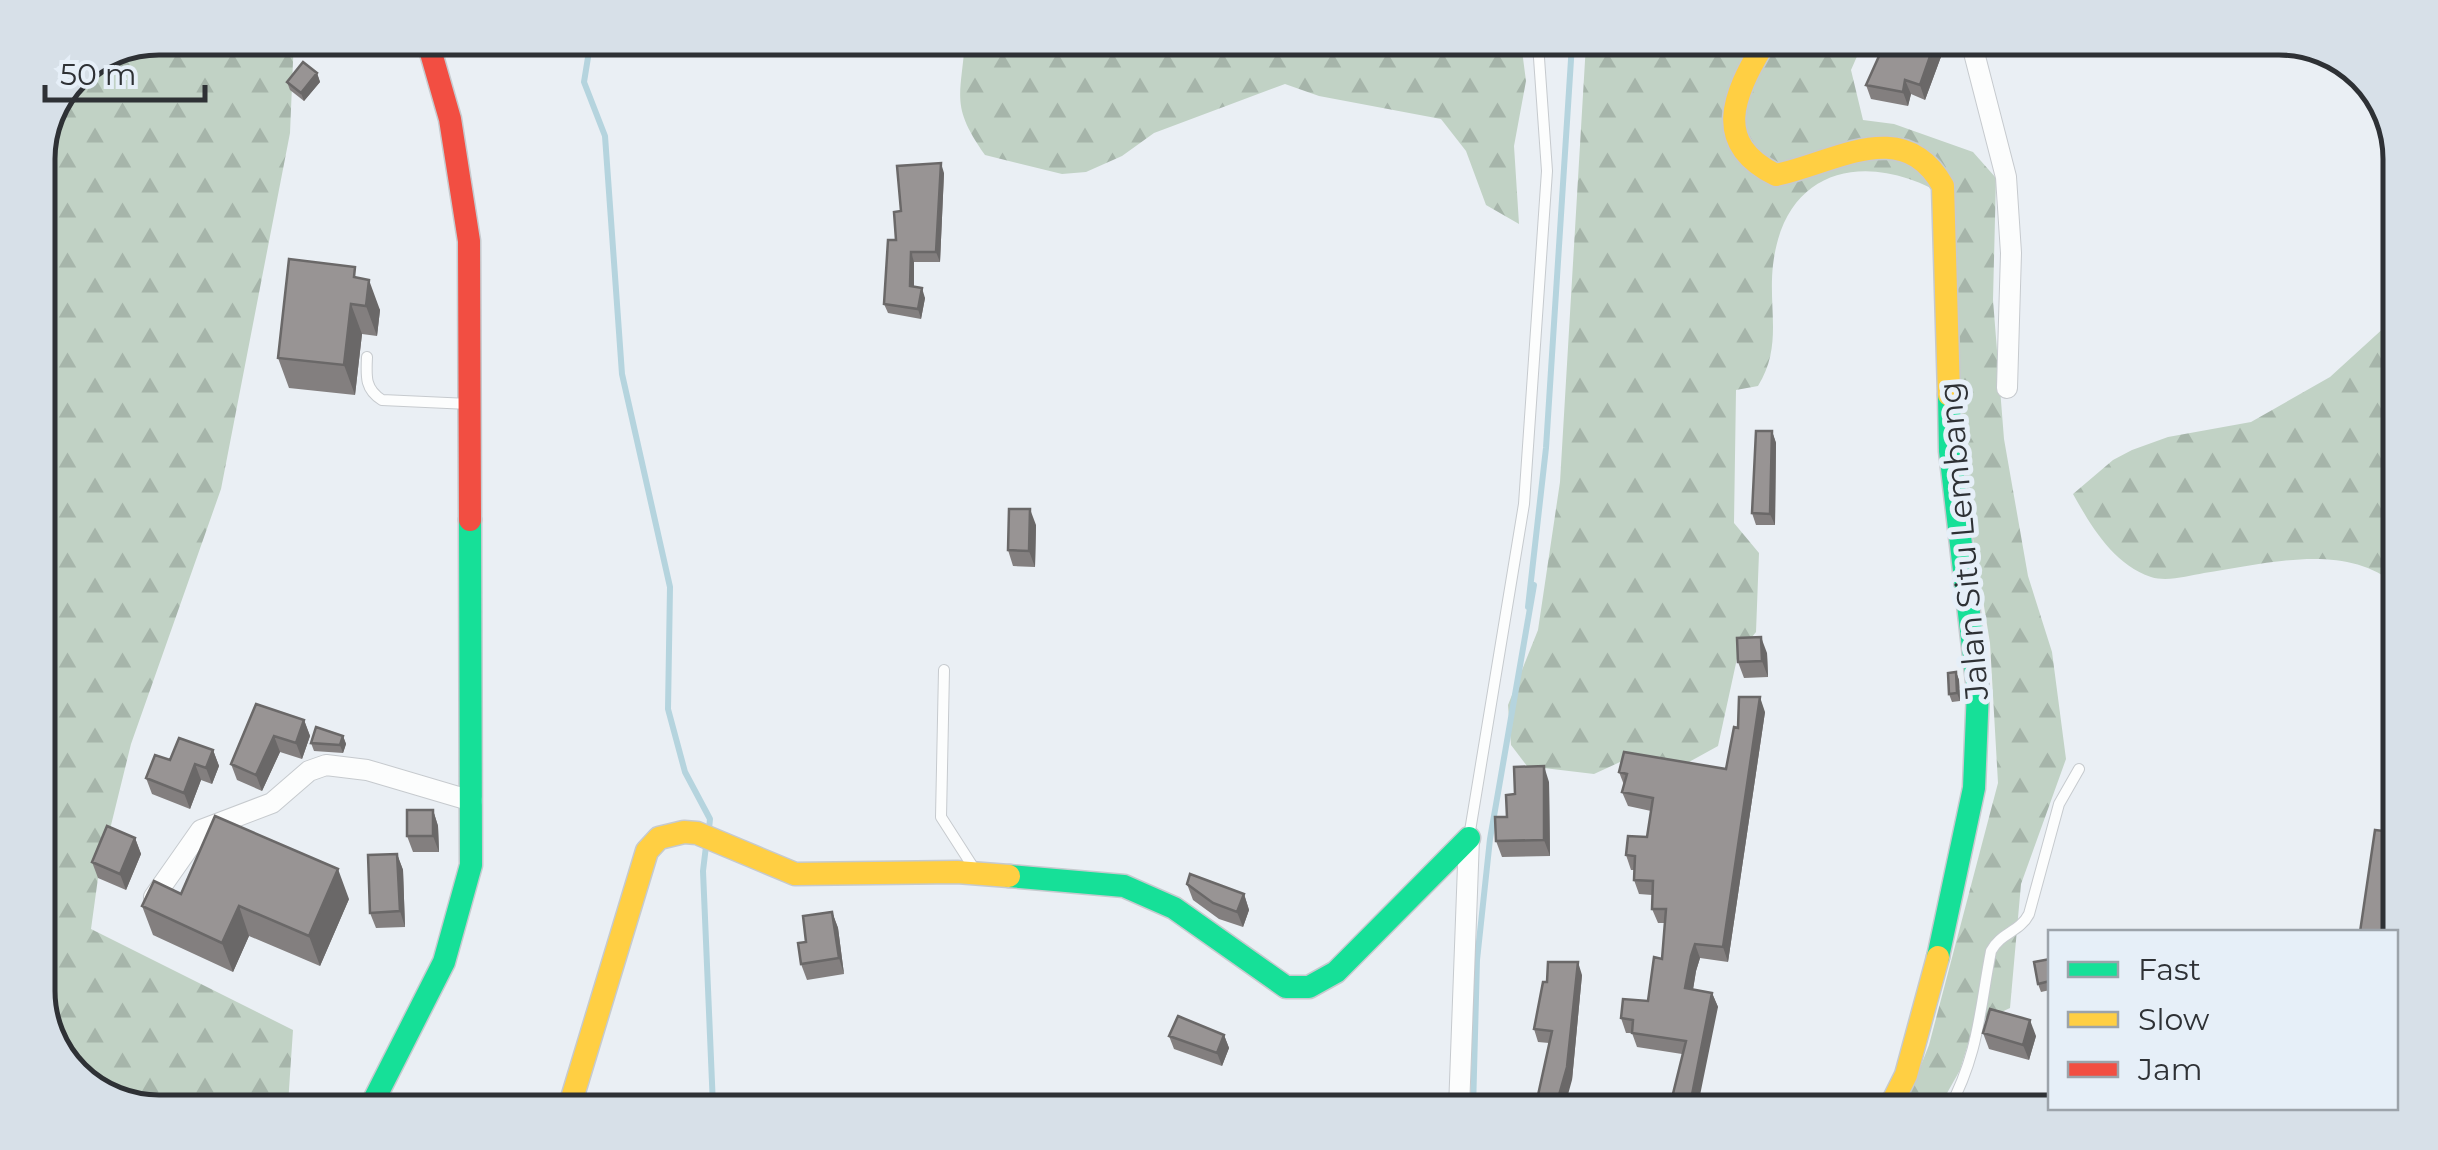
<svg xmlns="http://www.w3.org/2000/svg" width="2438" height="1150" viewBox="0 0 2438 1150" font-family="Montserrat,sans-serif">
	<defs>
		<pattern id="forest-firs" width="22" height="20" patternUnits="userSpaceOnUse" patternTransform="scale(2.5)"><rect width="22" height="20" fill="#c1d2c5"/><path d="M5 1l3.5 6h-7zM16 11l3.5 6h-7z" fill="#a6b5aa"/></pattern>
	</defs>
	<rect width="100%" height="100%" fill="#eaeff4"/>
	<!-- forest -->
	<path fill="url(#forest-firs)" d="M159 38H294L290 133 221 489 131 744 98 878 91 929 293 1030 288 1104 112 1103 62 1065 38 1000V152L74 73Z
		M965 41 1521 43 1526 81 1514 146 1519 224 1486 205 1466 151 1441 119 1319 96 1285 84 1154 133 1122 156 1086 172 1062 174 985 155C950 105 961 97 965 41Z
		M1586 44 1862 45 1851 70 1863 120 1894 124 1973 152 1996 178 1993 300 2004 439 2028 576 2052 652 2066 759 2021 884 2010 1008 1974 1025 1960 1070 1937 1111H1903L1929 1045 1998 783 1990 643 1965 489 1952 200C1876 150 1785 161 1773 265 1768 309 1783 346 1758 386L1736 390 1734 523 1759 553 1756 632 1738 654 1718 746 1689 762 1631 757 1594 774 1527 766 1511 745 1508 705 1538 630 1560 482Z
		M2398 315 2396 585C2345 541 2266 564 2204 573 2188 576 2167 582 2151 577 2113 564 2091 526 2073 494L2113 460 2132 450 2168 437 2251 422 2330 377Z"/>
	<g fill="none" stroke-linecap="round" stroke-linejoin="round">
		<!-- stream -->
		<path stroke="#b5d4de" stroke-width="6" d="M591 39 584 82 605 136 622 374 670 587 668 709 685 772 710 819 709 829
			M706 846 703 871 713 1106
			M1473 1109 1477 960 1490 839 1534 585 1528 607 1546 448 1572 44"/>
		<!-- lane casing -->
		<g stroke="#c6cace" stroke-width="12">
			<path id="lane" d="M367 357C366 377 365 389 382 400L469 404
				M944 670 941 817 975 870
				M1469 837 1524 504 1547 171 1538 44
				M1948 1111C1979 1053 1979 1013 1991 951 2000 933 2020 932 2029 914L2059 804 2079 769"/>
		</g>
		<!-- street casing -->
		<g stroke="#c6cace" stroke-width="22">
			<path id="street" d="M1972 45 2006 177 2011 253 2007 388
				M154 897 201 830 272 803 309 771 326 765 367 770 472 801
				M1459 1109 1469 838"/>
		</g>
		<!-- fast casing -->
		<g stroke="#c6cace" stroke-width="25">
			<path id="fast" d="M1009 876 1124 886 1174 908 1286 987H1309L1336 972 1469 838
				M1938 957 1974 788 1978 690 1950 451 1949 395
				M372 1104 444 962 471 865 470 520"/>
		</g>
		<!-- slow casing -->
		<g stroke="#c6cace" stroke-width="25">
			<path id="slow" d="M1763 45C1733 96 1712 143 1776 175 1837 162 1903 115 1943 186L1949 395
				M570 1105 647 851 659 838 684 832 697 833 795 874 957 872 1009 876
				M1888 1111 1906 1075 1938 957"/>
		</g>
		<!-- jam casing -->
		<g stroke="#c6cace" stroke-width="25">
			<path id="jam" d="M427 39 450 119 469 241 470 520"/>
		</g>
		<!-- lane -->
		<use href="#lane" stroke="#fcfdfd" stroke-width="10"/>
		<!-- street -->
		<use href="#street" stroke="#fcfdfd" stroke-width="20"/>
		<!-- fast -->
		<use href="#fast" stroke="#16e098" stroke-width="22"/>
		<!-- slow -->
		<use href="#slow" stroke="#ffcf43" stroke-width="22"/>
		<!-- jam -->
		<use href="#jam" stroke="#f24e42" stroke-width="22"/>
	</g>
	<!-- wall -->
	<path fill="#837f7f" d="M355 38H383L381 47Z
		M1884 45H1938L1942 54 1925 100 1911 94 1908 106 1871 99 1866 85Z
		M317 73 320 82 304 101 290 90 287 82Z
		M944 173 940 262H914V287L925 298 921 319 888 313 884 304 901 211Z
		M359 278 380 310 377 336 362 334 355 395 289 388 278 358Z
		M1772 431 1776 443 1775 525H1756L1752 513Z
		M1036 525 1035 567 1013 566 1008 550Z
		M1767 653 1768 677 1744 678 1738 662Z
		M1956 672 1959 680 1960 701 1952 702 1949 694Z
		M256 704 304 720 310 736 302 759 280 752 262 791 237 780 231 764Z
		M1765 712 1728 962 1700 958 1696 971 1693 989 1712 993 1718 1007 1682 1054 1637 1047 1632 1033H1626L1621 1018 1648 1001 1662 959 1665 923H1658L1652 909V895L1639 894 1634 880V870H1631L1626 855 1647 837 1651 811 1628 806 1622 792 1624 785 1619 772 1726 769 1738 728Z
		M343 736 346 744 343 753 314 751 311 743Z
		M213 750 219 766 212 784 201 780 190 809 152 794 146 778 170 760Z
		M1549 782 1550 856 1502 857 1496 841 1507 817 1515 794Z
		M433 810 438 826 439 852H413L407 836Z
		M135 838 141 854 126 890 98 878 92 862Z
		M397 854 403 870 405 927 376 928 370 913Z
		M1187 884 1244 894 1249 910 1243 927 1219 919 1193 900Z
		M181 894 349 899 320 966 249 936 233 972 153 935 142 906Z
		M832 912 838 928 844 974 807 980 801 964 806 942Z
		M2050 959V990L2041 992 2038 984Z
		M1582 975 1572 1080 1549 1043 1538 1042 1534 1029 1547 982Z
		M1983 1033 2036 1036 2029 1060 1989 1049Z
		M1224 1035 1229 1048 1222 1066 1174 1049 1169 1036Z
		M2228 1108H2296L2280 1112H2249Z"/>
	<!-- shaded-wall -->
	<path fill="#6a6868" d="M307 38H321L310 46Z
		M1934 45H1938L1942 54 1925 100 1920 85Z
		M317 73 320 82 304 101 301 93Z
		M1905 80 1911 94 1908 106 1903 92Z
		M941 163 944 173 940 262 936 252Z
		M911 252 914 262V296L910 286Z
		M369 280 380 310 377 336 366 306Z
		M922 288 925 298 921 319 918 309Z
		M351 304 362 334 355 395 344 365Z
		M1772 431 1776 443 1775 525 1770 514Z
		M1030 509 1036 525 1035 567 1029 551Z
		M1761 637 1767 653 1768 677 1762 661Z
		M1956 672 1959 680 1960 701 1957 693Z
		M1760 697 1765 712 1728 962 1723 947Z
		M304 720 310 736 302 759 296 743Z
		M274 736 280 752 262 791 256 775Z
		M343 736 346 744 343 753 340 745Z
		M213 750 219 766 212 784 206 768Z
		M195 764 201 780 190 809 184 793Z
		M1544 766 1549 782 1550 856 1544 840Z
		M433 810 438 826 439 852 433 836Z
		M135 838 141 854 126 890 120 874Z
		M397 854 403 870 405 927 400 911Z
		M338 869 349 899 320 966 309 936Z
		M1244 894 1249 910 1243 927 1237 912Z
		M239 906 249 936 233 972 222 943Z
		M832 912 838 928 844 974 839 958Z
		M1695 944 1700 958 1696 971 1691 1002 1685 988 1691 956Z
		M1578 962 1582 975 1572 1080 1564 1109H1555Z
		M1712 993 1718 1007 1697 1110H1689Z
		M2030 1020 2036 1036 2029 1060 2023 1045Z
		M1224 1035 1229 1048 1222 1066 1217 1053Z"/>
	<!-- building -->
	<path fill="#989494" stroke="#6a6868" stroke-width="2.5" d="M1884 45H1934L1920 85 1905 80 1903 92 1866 85Z
		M303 62 317 73 301 93 287 82Z
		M941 163 936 252H911L910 286 922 288 918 309 884 304 888 240H896L894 212 901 211 897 166Z
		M289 259 355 267 354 277 369 280 366 306 351 304 344 365 278 358Z
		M1756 431H1772L1770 514 1752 513Z
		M1009 509H1030L1029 551 1008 550Z
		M1761 637 1762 661 1738 662 1737 638Z
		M1956 672 1957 693 1949 694 1948 673Z
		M1739 697H1760L1723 947 1695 944 1691 956 1685 988 1712 993 1689 1110H1669L1686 1041 1632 1033 1633 1020 1621 1018 1623 999 1648 1001 1654 957 1662 959 1666 909H1652L1653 881 1634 880 1635 856 1626 855 1628 836 1647 837 1653 798 1622 792 1627 774 1619 772 1624 752 1726 769 1734 727 1738 728Z
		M256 704 304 720 296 743 274 736 256 775 231 764Z
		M316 727 343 736 340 745 311 743Z
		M179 738 213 750 206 768 195 764 184 793 146 778 155 755 170 760Z
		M1544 766V840L1496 841 1495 817H1507L1506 795 1515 794 1514 767Z
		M407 810H433V836H407Z
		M215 816 338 869 309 936 239 906 222 943 142 906 154 881 181 894Z
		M107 826 135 838 120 874 92 862Z
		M2375 830 2393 832 2392 932H2360Z
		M397 854 400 911 370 913 368 855Z
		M1190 874 1244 894 1237 912 1213 903 1187 884Z
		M832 912 839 958 801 964 798 943 806 942 803 916Z
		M2050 959V981L2038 984 2034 962Z
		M1548 962H1578L1567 1067 1555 1109H1535L1552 1031 1534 1029 1543 982H1547Z
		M1990 1009 2030 1020 2023 1045 1983 1033Z
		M1178 1016 1224 1035 1217 1053 1169 1036Z"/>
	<g text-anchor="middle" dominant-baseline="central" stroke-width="10" stroke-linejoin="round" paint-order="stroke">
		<!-- street labels -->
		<g font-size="32" fill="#2e3135" stroke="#e6eff8">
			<text transform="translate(1963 541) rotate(-95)">Jalan Situ Lembang</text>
		</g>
	</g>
	<!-- crop -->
	<path d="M0 0H2438V1150H0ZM159 55H2279A104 104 0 0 1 2383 159V991A104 104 0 0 1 2279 1095H159A104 104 0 0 1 55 991V159A104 104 0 0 1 159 55Z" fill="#d7e0e8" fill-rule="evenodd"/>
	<path fill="none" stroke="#2e3135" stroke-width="5" d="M159 55H2279A104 104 0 0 1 2383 159V991A104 104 0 0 1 2279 1095H159A104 104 0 0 1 55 991V159A104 104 0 0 1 159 55Z"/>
	<!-- legend -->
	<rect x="2048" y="930" width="350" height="180" fill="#e6eff8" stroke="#9ca3aa" stroke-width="2.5"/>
	<rect x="2068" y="962" width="50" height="15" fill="#16e098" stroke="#9ca3aa" stroke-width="2.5"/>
	<text x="2138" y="980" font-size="30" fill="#2e3135">Fast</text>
	<rect x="2068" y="1012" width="50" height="15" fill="#ffcf43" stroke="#9ca3aa" stroke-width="2.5"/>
	<text x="2138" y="1030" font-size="30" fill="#2e3135">Slow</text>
	<rect x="2068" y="1062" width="50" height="15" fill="#f24e42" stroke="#9ca3aa" stroke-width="2.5"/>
	<text x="2138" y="1080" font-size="30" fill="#2e3135">Jam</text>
	<!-- scale -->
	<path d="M45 85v15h160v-15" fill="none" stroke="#2e3135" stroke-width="5"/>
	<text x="60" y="85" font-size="30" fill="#2e3135" stroke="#e6eff8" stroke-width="8" paint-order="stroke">50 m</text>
</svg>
